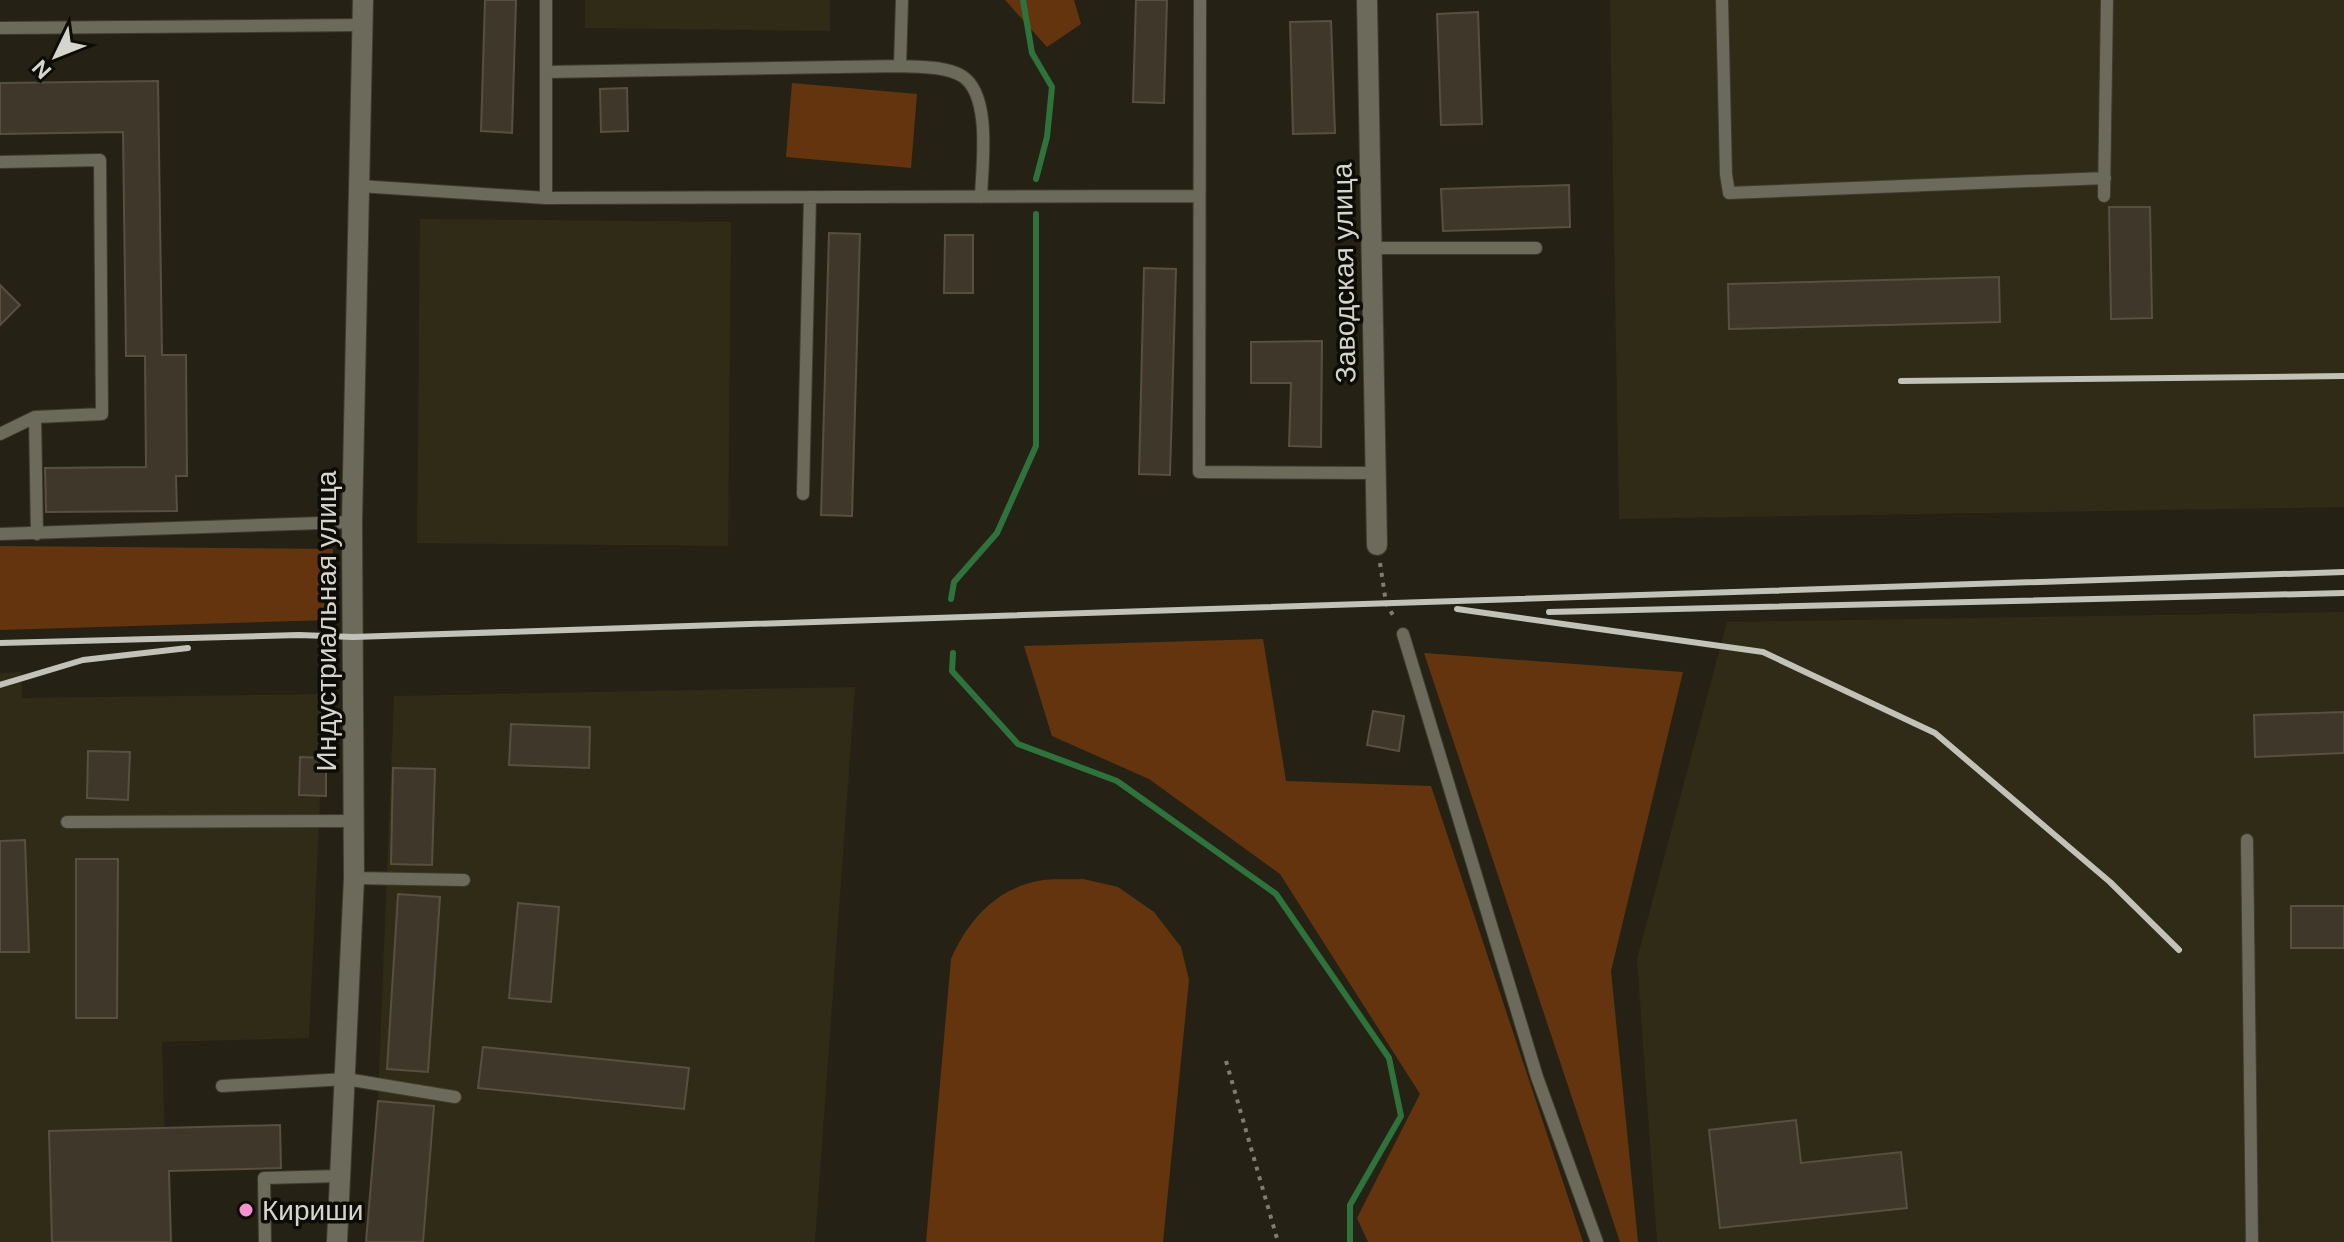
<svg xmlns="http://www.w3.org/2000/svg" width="2344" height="1242" viewBox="0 0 2344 1242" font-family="'DM Sans',sans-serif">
	<rect width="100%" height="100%" fill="#252215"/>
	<!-- built -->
	<path fill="#2f2b17" d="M585 0H830V31L585 28Z
		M1610 0H2344V507L1619 519Z
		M420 219 731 222 728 546 417 543Z
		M2344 612V1242H1657L1637 959 1727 622Z
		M21 672 22 698 325 694 309 1038 162 1042 168 1242H0V673Z
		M855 687 815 1242H366L378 1101 394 696Z"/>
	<!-- green -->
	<path fill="#64340f" d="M1005 0H1074L1081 24 1047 47Z
		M792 83 917 94 911 168 786 157Z
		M0 546 333 549 330 620 0 630Z
		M1263 639 1286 781 1431 786 1583 1242H1368L1357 1218 1420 1094 1280 874 1149 779 1052 736 1024 646Z
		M1424 653 1683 672 1611 971 1638 1242H1620Z
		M1083 879 1118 887 1154 912 1181 947 1189 980 1163 1242H926L951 959C967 922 995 889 1038 881 1052 878 1068 880 1083 879Z"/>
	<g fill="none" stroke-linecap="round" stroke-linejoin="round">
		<!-- stream -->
		<path stroke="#2f733c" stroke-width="6" d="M1023 0 1032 53 1052 87 1047 137 1036 179
			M951 599 954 582 997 533 1036 446V214
			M953 653 952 671 1018 744 1117 781 1276 894 1389 1058 1401 1116 1350 1205V1242"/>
	</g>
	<!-- building -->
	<path fill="#40372b" stroke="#584f41" stroke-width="2" d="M485 0H516L512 133 481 131Z
		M1136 0H1167L1164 103 1133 102Z
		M1478 12 1482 124 1441 125 1437 14Z
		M1331 21 1335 133 1293 134 1290 22Z
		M158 81 162 355H186L187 476H176L177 511 46 512 45 468 146 467 145 356H126L123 132 0 134V83Z
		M627 88 628 131 601 132 600 89Z
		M1569 185 1570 227 1443 231 1441 189Z
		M2109 207H2150L2152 318 2111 319Z
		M829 233 860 234 852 516 821 515Z
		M945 235H973V293H944Z
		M1144 268 1176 269 1170 475 1139 474Z
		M1999 277 2000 322 1729 329 1728 284Z
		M0 285 20 305 0 325Z
		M1322 341 1321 447 1289 446 1291 383H1251V342Z
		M1373 711 1404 716 1399 751 1367 745Z
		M2344 712V753L2255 757 2254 715Z
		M511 724 590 727 589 768 509 765Z
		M88 751 130 752 128 800 87 798Z
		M300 757 326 758V796L299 795Z
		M393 768 435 769 432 865 391 864Z
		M25 840 29 952H0V841Z
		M76 859H118L117 1018H76Z
		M398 894 440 897 428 1072 387 1069Z
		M518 903 559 907 551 1002 509 998Z
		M2291 906H2344V948H2291Z
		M483 1047 689 1068 684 1109 478 1088Z
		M378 1101 434 1106 423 1242H366Z
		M1796 1120 1801 1163 1901 1152 1907 1208 1720 1228 1709 1130Z
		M280 1125 281 1168 169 1171 171 1242H52L49 1131Z"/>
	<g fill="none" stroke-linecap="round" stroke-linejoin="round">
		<!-- lane casing -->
		<g stroke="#3e3c32" stroke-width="14">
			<path id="lane" d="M1200 0 1199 472 1376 473
				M1722 0 1726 174 1729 193 2105 178
				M0 28 362 25
				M900 66 902 0
				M546 72 900 66C920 67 945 66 962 76 992 95 982 166 981 197
				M0 162 100 160 102 414 35 417 37 534
				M359 186 546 198 1199 196
				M2104 196 2107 0
				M546 198V0
				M1372 248H1536
				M0 434 35 417
				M803 494 810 197
				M0 534 352 522
				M1403 634 1537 1077 1597 1242
				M67 822 355 821
				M2247 840 2252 1242
				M354 878 464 880
				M222 1086 346 1079 455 1097
				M265 1242 264 1178 339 1176"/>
		</g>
		<!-- street casing -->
		<g stroke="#3e3c32" stroke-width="22">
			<path id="street" d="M1367 0 1377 545"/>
		</g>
		<!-- secondary casing -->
		<g stroke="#3e3c32" stroke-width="22">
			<path id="secondary" d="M337 1242 354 878 352 522 363 0"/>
		</g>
		<!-- path -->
		<path stroke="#7f7d72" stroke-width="4" stroke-dasharray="4 6" stroke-linecap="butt" d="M1380 563 1386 603 1395 619
			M1226 1061 1278 1242"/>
		<!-- lane -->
		<use href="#lane" stroke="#6c6a5a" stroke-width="12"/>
		<!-- street -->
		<use href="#street" stroke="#6c6a5a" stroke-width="20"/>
		<!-- secondary -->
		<use href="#secondary" stroke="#6c6a5a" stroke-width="20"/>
		<!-- rail -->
		<path stroke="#c3c2b9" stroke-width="6" d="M1901 381 2344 376
			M1457 609 1763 652 1935 733 2110 882 2179 950
			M1549 612 2344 593
			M0 643 299 635 353 637 2344 572
			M0 685 83 660 188 648"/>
	</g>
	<!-- markers -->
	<circle fill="#f690cf" stroke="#0d0c06" stroke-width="3" cx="246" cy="1210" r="8"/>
	<g text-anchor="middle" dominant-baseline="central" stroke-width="7" stroke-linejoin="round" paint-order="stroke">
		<!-- street labels -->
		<g font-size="28" fill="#d6d5cc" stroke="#0d0c06">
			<text transform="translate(1344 273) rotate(-91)">Заводская улица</text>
			<text transform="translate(326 621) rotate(-90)">Индустриальная улица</text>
		</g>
		<!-- poi labels -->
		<g font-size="28" fill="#d6d5cc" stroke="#0d0c06" text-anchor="start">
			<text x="262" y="1210">Кириши</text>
		</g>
	</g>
	<!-- north arrow -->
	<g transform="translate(56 56) rotate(227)" stroke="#0d0c06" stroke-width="6" paint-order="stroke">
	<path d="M0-6L14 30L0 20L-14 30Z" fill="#d6d5cc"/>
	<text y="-12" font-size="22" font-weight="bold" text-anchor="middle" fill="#d6d5cc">N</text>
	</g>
</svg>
